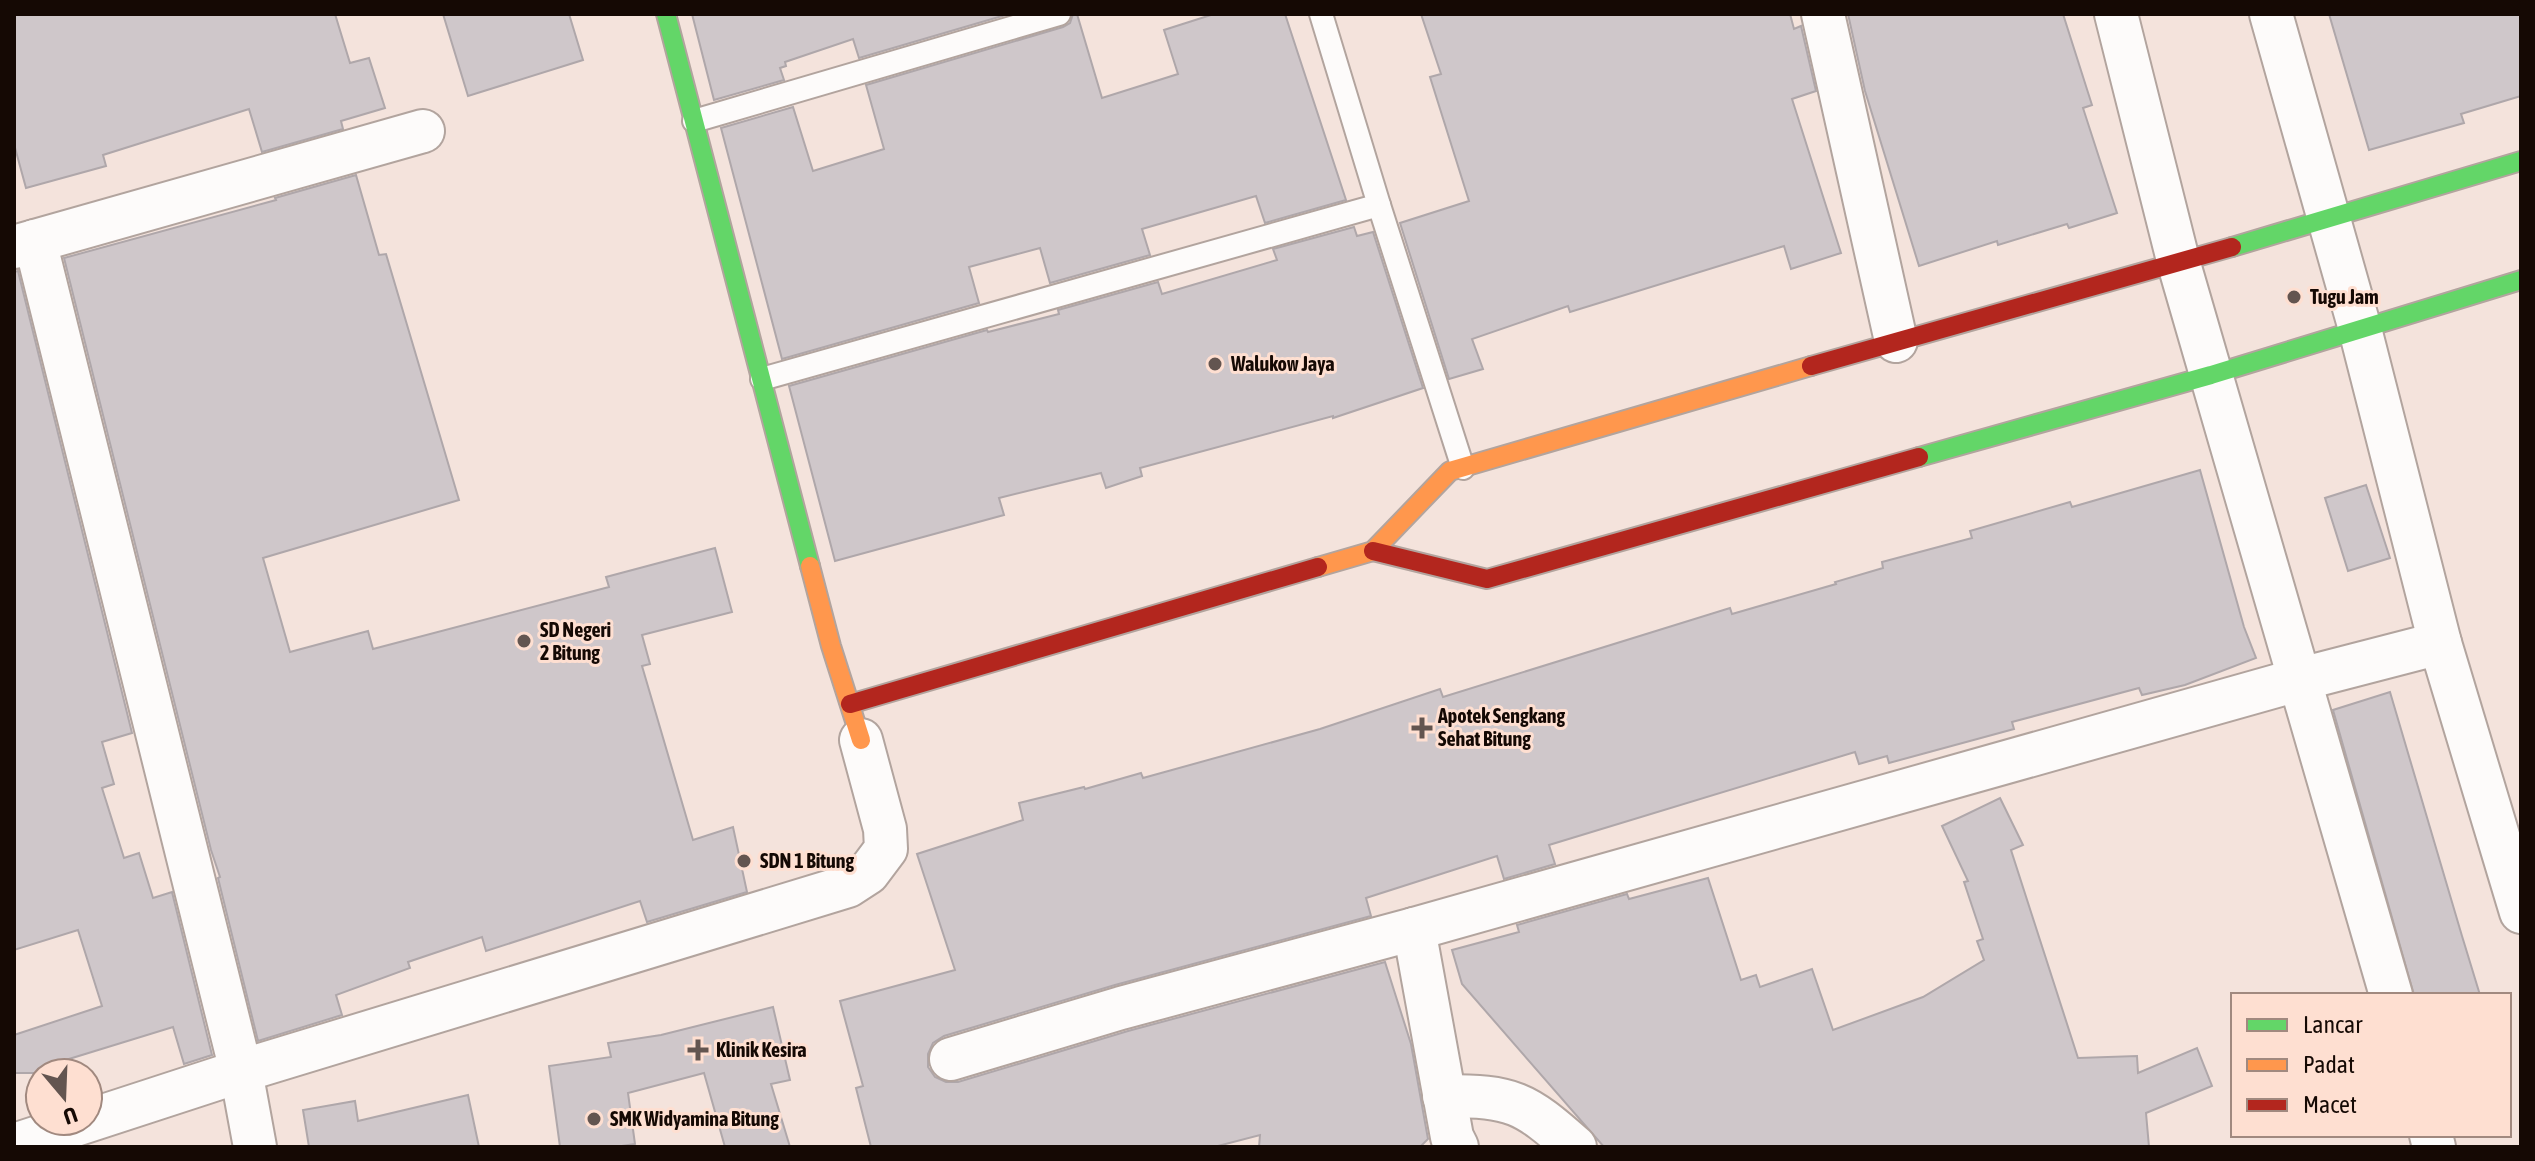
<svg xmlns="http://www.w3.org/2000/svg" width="2535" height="1161" font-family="'Asap Condensed',sans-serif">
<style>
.building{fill:#cfc7ca;stroke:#afa7aa;stroke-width:2}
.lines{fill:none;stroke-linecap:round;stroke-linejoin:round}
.lane-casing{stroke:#b2a49e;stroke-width:26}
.street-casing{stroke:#b2a49e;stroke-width:46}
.fast-casing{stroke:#b2a49e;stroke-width:22}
.slow-casing{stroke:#b2a49e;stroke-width:22}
.jam-casing{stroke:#b2a49e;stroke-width:22}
.lane{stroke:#fdfbfa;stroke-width:22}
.street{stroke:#fdfbfa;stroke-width:42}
.fast{stroke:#63d668;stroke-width:18}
.slow{stroke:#ff974d;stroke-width:18}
.jam{stroke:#b3261e;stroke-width:18}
.poi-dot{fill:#635550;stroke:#fedfd1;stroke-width:3}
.labels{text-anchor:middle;stroke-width:6;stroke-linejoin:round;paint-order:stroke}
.poi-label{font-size:20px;font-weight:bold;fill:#150904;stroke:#fedfd1;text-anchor:start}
</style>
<rect width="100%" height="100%" fill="#f4e3dc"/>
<g class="building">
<polygon points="14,14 335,14 350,63 369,58 385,108 341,121 343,129 262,152 249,109 103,155 106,166 26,188 14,144"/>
<polygon points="443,14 569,14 583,60 468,96"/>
<polygon points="692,14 1009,14 859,58 853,39 785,62 786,66 780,68 784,80 714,100"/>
<polygon points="1073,14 1077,14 1102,98 1178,74 1164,30 1214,14 1285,14 1346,200 1265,223 1256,196 1142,229 1150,255 1050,283 1040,248 969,267 979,303 782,359 721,128 793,107 813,171 884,149 866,85 1063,27 1070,23"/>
<polygon points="1421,14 1790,14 1794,29 1801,26 1816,91 1792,99 1841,253 1791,269 1784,246 1570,312 1568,306 1472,339 1483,369 1449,379 1400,223 1469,201 1430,77 1441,74"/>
<polygon points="1848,14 2063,14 2092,105 2083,108 2117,213 2069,228 2067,224 1998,245 1997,241 1919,266 1865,91"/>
<polygon points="2329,14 2521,14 2521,96 2461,114 2464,123 2369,150"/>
<polygon points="356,175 379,255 386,254 459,500 263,558 290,652 368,631 373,649 609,587 606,577 715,548 732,612 642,635 650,664 642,666 693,840 733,827 747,892 647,922 640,901 486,951 482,937 408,962 410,968 336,995 342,1015 258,1041 218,878 220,877 211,850 64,258 276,200 275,198"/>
<polygon points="1354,227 1357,236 1373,232 1423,388 1333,418 1333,416 1140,468 1142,476 1106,488 1101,473 999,498 1004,515 835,561 789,386 987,330 988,332 1059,314 1058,310 1158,282 1162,294 1277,260 1273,249"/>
<polygon points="18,271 132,733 102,742 114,784 102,788 124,858 139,853 153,898 172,892 212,1055 184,1064 173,1027 56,1063 59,1073 14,1073 14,1035 102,1006 78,930 14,950 14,272"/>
<polygon points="2200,470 2244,627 2256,658 2185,685 2142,695 2139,688 2012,722 2014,729 1889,763 1887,756 1859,764 1855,752 1549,845 1555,864 1504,879 1497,856 1366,898 1371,916 1115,985 944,1036 933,1043 928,1054 928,1067 935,1077 946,1082 958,1082 1128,1031 1385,962 1411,1044 1428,1139 1420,1147 1259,1147 1260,1135 1214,1147 871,1147 856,1088 863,1086 840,1001 955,970 917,854 1023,820 1019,803 1084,787 1085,789 1141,773 1143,778 1320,729 1440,689 1443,697 1730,608 1732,614 1836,584 1835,582 1883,568 1882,562 1972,538 1970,531 2070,502 2072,507"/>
<polygon points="2366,485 2390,558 2348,571 2325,498"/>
<polygon points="2390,692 2462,936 2480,995 2414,995 2333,710"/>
<polygon points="2000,798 2023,845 2011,850 2078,1058 2137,1056 2138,1073 2197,1048 2212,1086 2146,1113 2149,1147 1604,1147 1462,984 1452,950 1519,932 1517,925 1627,894 1629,899 1708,878 1741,980 1756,975 1760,987 1812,969 1833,1030 1923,997 1984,960 1977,941 1983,939 1964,882 1968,881 1942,826"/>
<polygon points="773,1007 790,1080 771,1084 790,1147 725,1147 704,1073 628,1093 635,1144 615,1147 560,1147 549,1066 611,1057 608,1043 661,1035"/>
<polygon points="468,1095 479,1147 309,1147 303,1110 355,1101 358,1121"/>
</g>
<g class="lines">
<defs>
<g id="lane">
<polyline points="694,121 1059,14"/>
<polyline points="1379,205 1463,468"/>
<polyline points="762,379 1379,205 1321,14"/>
</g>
<g id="street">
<polyline points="1823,14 1896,341"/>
<polyline points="2116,14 2179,264 2391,995"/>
<polyline points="2271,14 2360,329 2440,643 2521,912"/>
<polyline points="35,241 241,1071 255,1147"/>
<polyline points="14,247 423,131"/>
<polyline points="1414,929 1452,1137 1457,1147"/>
<polyline points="951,1059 1121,1008 1414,929 2301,679 2440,643"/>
<path d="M1444 1096C1513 1096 1524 1102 1575 1147"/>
<polyline points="2431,1135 2434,1147"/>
<polyline points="14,1145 241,1071 848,886 868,873 886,849 885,829 861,740"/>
</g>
<g id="fast">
<polyline points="666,14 810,566"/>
<polyline points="2232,247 2521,161"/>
<polyline points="1919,457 2211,375 2521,280"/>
</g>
<g id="slow">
<polyline points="810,566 831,646 861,740"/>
<polyline points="1318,567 1373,551 1450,471 1811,366"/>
</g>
<g id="jam">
<polyline points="1811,366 2232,247"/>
<polyline points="1373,551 1487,579 1919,457"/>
<polyline points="850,704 1318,567"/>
</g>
</defs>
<use href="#lane" class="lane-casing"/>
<use href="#street" class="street-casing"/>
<use href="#fast" class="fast-casing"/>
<use href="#slow" class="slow-casing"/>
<use href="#jam" class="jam-casing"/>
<use href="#lane" class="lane"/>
<use href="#street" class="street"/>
<use href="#fast" class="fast"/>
<use href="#slow" class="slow"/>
<use href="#jam" class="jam"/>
</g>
<g class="poi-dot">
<circle cx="2294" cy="297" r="8"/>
<circle cx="1215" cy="364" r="8"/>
<circle cx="524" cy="641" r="8"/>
<path d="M1418 716h8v8h8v8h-8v8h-8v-8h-8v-8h8z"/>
<circle cx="744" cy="861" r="8"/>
<path d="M694 1038h8v8h8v8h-8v8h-8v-8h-8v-8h8z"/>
<circle cx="594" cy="1119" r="8"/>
</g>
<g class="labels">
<g class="poi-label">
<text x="2310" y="304">Tugu Jam</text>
<text x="1231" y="371">Walukow Jaya</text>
<text x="540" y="637">SD Negeri<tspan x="540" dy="23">2 Bitung</tspan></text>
<text x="1438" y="723">Apotek Sengkang<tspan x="1438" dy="23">Sehat Bitung</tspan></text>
<text x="760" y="868">SDN 1 Bitung</text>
<text x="716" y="1057">Klinik Kesira</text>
<text x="610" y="1126">SMK Widyamina Bitung</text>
</g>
</g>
<rect width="2535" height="1161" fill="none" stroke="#150904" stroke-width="32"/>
<rect x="2231" y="993" width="280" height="144" fill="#fedfd1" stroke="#a1897f" stroke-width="2"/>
<rect x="2247" y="1019" width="40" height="12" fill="#63d668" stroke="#a1897f" stroke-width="2"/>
<text x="2303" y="1033" font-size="24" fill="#150904">Lancar</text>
<rect x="2247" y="1059" width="40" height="12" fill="#ff974d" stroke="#a1897f" stroke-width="2"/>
<text x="2303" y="1073" font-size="24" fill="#150904">Padat</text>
<rect x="2247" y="1099" width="40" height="12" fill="#b3261e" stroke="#a1897f" stroke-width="2"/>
<text x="2303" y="1113" font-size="24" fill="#150904">Macet</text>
<g transform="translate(64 1097) rotate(161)"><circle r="38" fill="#fedfd1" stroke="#a1897f" stroke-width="2"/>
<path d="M0-6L14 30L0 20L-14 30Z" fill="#635550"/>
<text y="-12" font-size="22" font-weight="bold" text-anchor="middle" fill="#150904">U</text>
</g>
</svg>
